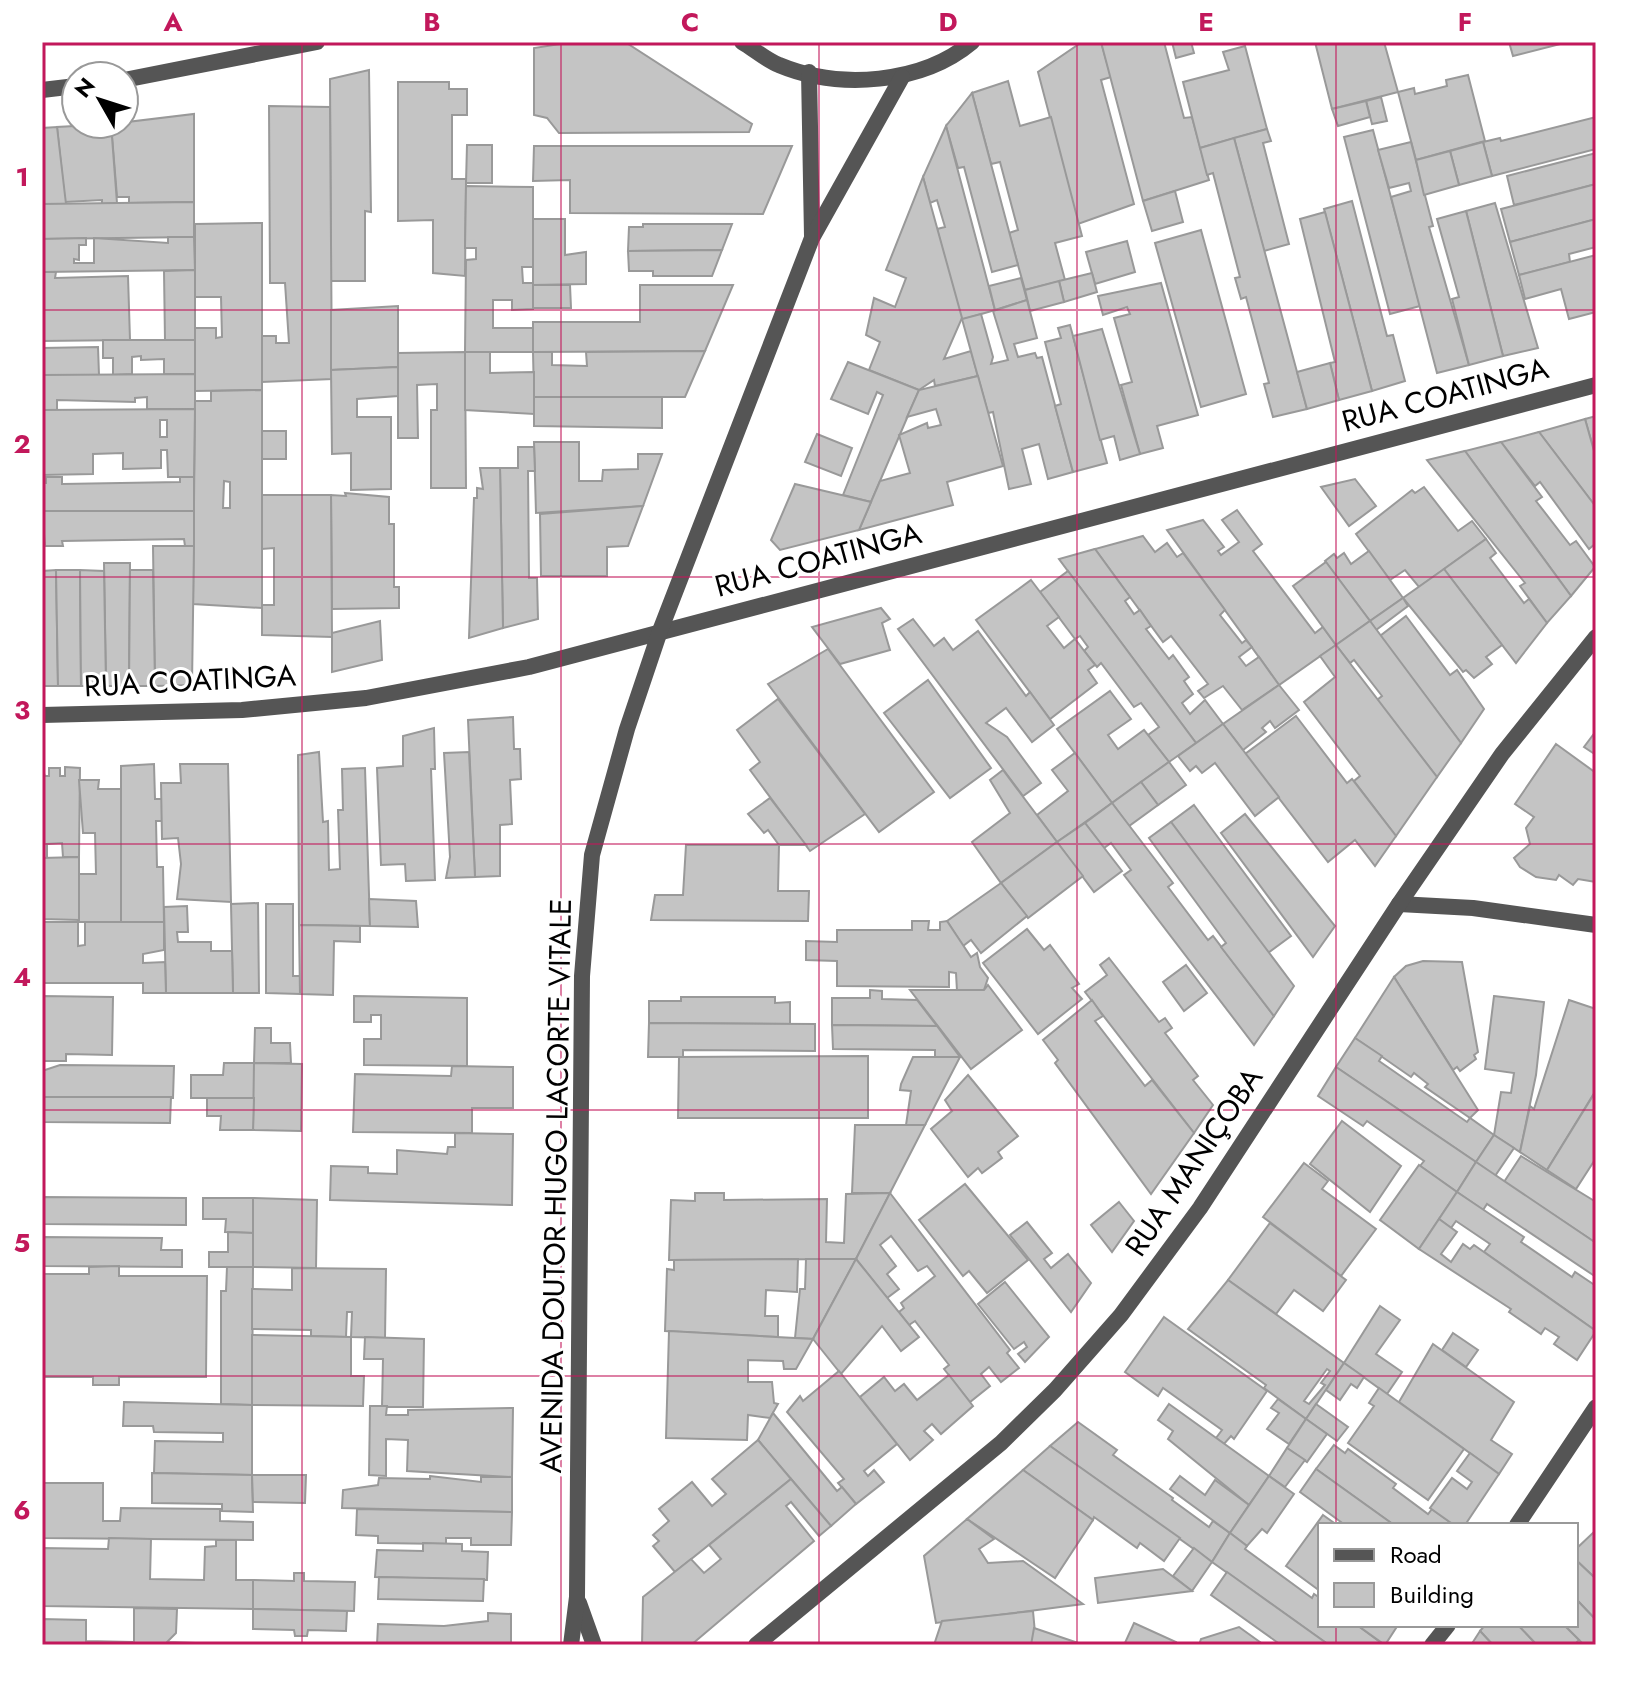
<svg xmlns="http://www.w3.org/2000/svg" width="1638" height="1687" font-family="Jost,sans-serif">
<style>
.building{fill:#c4c4c4;stroke:#999;stroke-width:2;fill-rule:evenodd}
.lines{fill:none;stroke-linecap:round;stroke-linejoin:round}
.minor{stroke:#555;stroke-width:16}
.tertiary{stroke:#555;stroke-width:16}
.grid{fill:none;stroke:#c2185b;stroke-width:2;stroke-opacity:0.55}
.labels{text-anchor:middle;stroke-width:6;stroke-linejoin:round;paint-order:stroke}
.street-label{font-size:30px;fill:#000;stroke:#fff}
.neatline{fill:none;stroke:#c2185b;stroke-width:3}
.grid-label{font-size:26px;text-anchor:middle;font-weight:bold;fill:#c2185b}
</style>
<rect width="100%" height="100%" fill="#fff"/>
<g class="building">
<polygon points="573,42 625,42 752,124 749,132 559,133 547,118 534,115 534,48"/>
<polygon points="1082,42 1101,42 1111,77 1101,80 1134,204 1078,224 1038,72"/>
<polygon points="1101,42 1164,42 1184,118 1192,117 1209,180 1143,201"/>
<polygon points="1172,42 1191,42 1194,53 1176,58"/>
<polygon points="1315,42 1384,42 1398,92 1332,109"/>
<polygon points="1509,42 1568,42 1513,56"/>
<polygon points="1245,46 1267,129 1200,148 1183,82 1229,70 1223,52"/>
<polygon points="369,70 371,212 365,211 365,281 331,281 330,79"/>
<polygon points="1468,75 1485,141 1416,160 1398,92 1414,88 1415,94 1447,86 1446,80"/>
<polygon points="1008,81 1020,126 1051,117 1082,236 1055,243 1065,280 1025,290 1009,233 1018,230 1000,162 991,164 972,93"/>
<polygon points="398,82 449,82 449,89 467,89 467,115 452,115 452,179 466,179 466,183 465,276 433,273 433,220 398,221"/>
<polygon points="972,93 1018,265 992,272 964,167 958,168 946,126"/>
<polygon points="1381,97 1387,121 1372,124 1366,101"/>
<polygon points="1366,101 1370,117 1338,126 1332,109"/>
<polygon points="269,106 330,107 332,379 262,382 262,336 276,336 276,343 289,343 285,283 270,283"/>
<polygon points="194,114 194,202 129,203 129,197 117,197 111,124"/>
<polygon points="1596,117 1596,149 1492,176 1483,142 1500,138 1501,141"/>
<polygon points="111,124 117,203 102,204 102,200 65,202 57,127"/>
<polygon points="946,126 995,310 961,320 937,229 945,227 937,200 930,203 923,177"/>
<polygon points="57,127 66,204 42,204 42,128"/>
<polygon points="1267,129 1271,141 1263,143 1289,244 1264,251 1234,138"/>
<polygon points="1373,130 1420,306 1390,314 1344,137"/>
<polygon points="1234,138 1307,409 1273,417 1264,384 1269,383 1246,297 1241,299 1235,278 1240,277 1213,173 1207,175 1200,148"/>
<polygon points="1411,142 1433,226 1429,227 1469,365 1437,373 1391,197 1411,191 1409,183 1389,188 1378,150"/>
<polygon points="1483,142 1492,176 1459,185 1450,151"/>
<polygon points="467,145 492,145 492,183 466,183"/>
<polygon points="534,146 792,146 763,214 570,213 570,180 533,181"/>
<polygon points="1450,151 1459,185 1424,195 1416,160"/>
<polygon points="1596,153 1596,184 1514,205 1507,176"/>
<polygon points="923,177 962,318 944,359 971,351 978,376 935,386 934,380 919,390 869,370 880,342 866,335 874,298 895,307 906,278 886,270"/>
<polygon points="1596,184 1596,219 1510,242 1501,209"/>
<polygon points="466,186 533,187 533,267 522,267 523,283 533,283 533,309 512,310 512,300 493,300 493,328 533,328 533,352 465,352 466,260 476,259 476,248 465,248"/>
<polygon points="1175,191 1183,222 1152,231 1143,201"/>
<polygon points="1352,201 1387,336 1393,335 1405,381 1372,391 1324,209"/>
<polygon points="194,202 194,237 42,239 42,204"/>
<polygon points="1495,203 1538,348 1503,356 1466,211"/>
<polygon points="1466,211 1503,356 1469,365 1452,299 1459,297 1437,219"/>
<polygon points="1325,212 1372,391 1339,400 1330,363 1335,362 1300,219"/>
<polygon points="533,219 565,219 565,255 586,252 586,284 533,285"/>
<polygon points="1596,219 1596,247 1569,254 1570,262 1519,275 1510,242"/>
<polygon points="262,223 262,390 195,391 195,328 216,328 216,338 222,337 221,297 195,297 195,224"/>
<polygon points="643,224 732,224 722,250 628,251 629,227 643,227"/>
<polygon points="1201,230 1246,394 1201,407 1155,243"/>
<polygon points="168,237 194,237 195,270 42,272 42,239 86,238 86,245 79,245 79,260 74,259 74,263 94,263 94,238 168,243"/>
<polygon points="1127,241 1135,272 1095,284 1086,252"/>
<polygon points="722,250 712,276 653,276 653,271 629,271 628,251"/>
<polygon points="1596,255 1596,312 1569,319 1561,289 1525,299 1519,275"/>
<polygon points="195,270 195,340 165,340 164,271"/>
<polygon points="42,272 56,272 55,278 128,276 130,340 42,341"/>
<polygon points="1092,273 1097,292 1064,302 1059,281"/>
<polygon points="1021,278 1027,300 995,310 989,286"/>
<polygon points="1059,281 1064,302 1030,311 1025,290"/>
<polygon points="1161,283 1198,415 1157,426 1163,448 1140,454 1121,385 1132,382 1114,318 1130,314 1127,307 1103,315 1098,296"/>
<polygon points="533,285 570,285 571,308 533,308"/>
<polygon points="640,285 733,285 705,351 533,352 533,322 640,322"/>
<polygon points="1027,300 1037,338 1014,344 1018,357 1035,353 1037,358 1042,357 1073,472 1048,479 1039,444 1022,449 1031,484 1009,489 993,412 988,413 962,319 981,314 993,357 991,364 1008,360 993,311"/>
<polygon points="398,306 398,367 331,370 331,310"/>
<polygon points="1070,325 1107,463 1073,472 1055,406 1061,404 1045,342 1061,338 1058,328"/>
<polygon points="1102,329 1140,454 1120,460 1114,436 1100,440 1073,336"/>
<polygon points="103,340 195,340 195,374 164,374 164,359 141,360 141,356 132,357 132,374 113,375 113,358 103,358"/>
<polygon points="98,347 99,375 42,375 42,348"/>
<polygon points="705,351 685,397 534,397 533,352 552,352 552,365 587,366 586,352"/>
<polygon points="465,352 466,488 431,488 431,410 437,410 437,384 417,385 418,438 398,438 398,353"/>
<polygon points="465,352 490,352 490,373 534,372 534,414 465,410"/>
<polygon points="848,362 919,390 871,502 843,495 883,395 877,392 868,414 831,399"/>
<polygon points="1330,363 1339,400 1307,409 1297,372"/>
<polygon points="398,367 398,396 357,399 357,417 391,417 391,489 351,490 351,453 332,454 331,370"/>
<polygon points="195,374 195,409 147,409 147,397 135,398 135,402 57,400 57,410 42,410 42,375"/>
<polygon points="978,376 1003,466 947,482 953,505 859,530 880,481 910,473 899,435 927,423 928,428 941,425 936,409 907,417 919,390"/>
<path d="M262 390V608L193 604 195 401H211V391ZM224 481 230 482V508H223Z"/>
<polygon points="534,397 662,397 662,428 534,426"/>
<path d="M195 409 194 477H168L167 450H161V468L123 469V453L93 454V474L42 475V410ZM160 420H167V437H160Z"/>
<polygon points="1596,416 1596,458 1585,419"/>
<polygon points="1585,419 1596,458 1596,507 1539,432"/>
<rect x="262" y="431" width="24" height="28"/>
<polygon points="1539,432 1596,507 1596,543 1589,549 1540,482 1535,486 1501,442"/>
<polygon points="817,434 852,448 841,476 805,462"/>
<polygon points="534,442 579,442 579,481 602,481 603,470 638,469 638,454 662,454 643,506 536,513"/>
<polygon points="1501,442 1542,497 1536,501 1570,545 1576,541 1595,567 1571,596 1465,451"/>
<polygon points="518,447 534,447 535,471 528,471 529,578 537,578 538,619 503,628 500,468 518,468"/>
<polygon points="1465,451 1571,596 1547,623 1520,586 1525,583 1427,460"/>
<polygon points="480,468 500,468 503,628 469,638 474,498 477,498 477,488 483,489"/>
<polygon points="46,477 62,477 62,484 180,482 180,477 194,477 194,511 42,511 42,483 46,483"/>
<polygon points="1355,479 1376,506 1349,526 1321,487"/>
<polygon points="795,484 871,502 859,530 780,550 771,540"/>
<polygon points="1424,487 1458,531 1472,521 1486,539 1419,587 1405,570 1390,580 1356,534 1412,490 1415,493"/>
<polygon points="345,493 389,497 389,524 394,524 394,587 399,587 399,608 332,609 331,495 346,496"/>
<polygon points="262,495 331,495 332,637 262,635 262,605 274,605 274,548 262,549"/>
<polygon points="643,506 628,546 607,547 607,576 541,576 540,514"/>
<polygon points="1237,510 1262,544 1253,551 1315,633 1323,627 1336,645 1279,685 1167,530 1203,520 1224,547 1218,551 1221,555 1239,542 1222,520"/>
<polygon points="42,511 194,511 194,546 185,546 184,539 62,541 63,546 45,546"/>
<polygon points="1143,536 1155,552 1167,543 1177,557 1183,553 1225,610 1220,615 1242,643 1246,640 1252,647 1239,657 1246,666 1259,657 1279,685 1242,710 1223,686 1204,698 1198,691 1208,684 1171,636 1163,642 1095,549"/>
<polygon points="1486,539 1496,553 1490,558 1524,603 1529,599 1547,623 1516,663 1444,569"/>
<polygon points="153,546 194,546 192,685 155,686"/>
<polygon points="1095,549 1130,597 1125,601 1134,614 1140,610 1151,626 1146,629 1169,659 1173,655 1189,677 1184,681 1193,694 1182,703 1190,714 1205,700 1223,724 1196,743 1059,559"/>
<polygon points="1369,551 1403,598 1370,621 1325,561 1334,554 1337,558 1344,553 1351,564"/>
<polygon points="1326,562 1370,621 1336,645 1293,586"/>
<polygon points="104,563 130,563 129,686 106,686"/>
<polygon points="1444,569 1502,645 1486,657 1492,664 1474,678 1466,670 1463,672 1403,598"/>
<polygon points="56,570 58,686 42,686 42,571"/>
<polygon points="56,570 80,570 81,686 58,686"/>
<polygon points="80,570 104,571 106,686 81,686"/>
<polygon points="130,570 153,570 155,686 129,686"/>
<polygon points="1068,571 1196,743 1169,762 1148,735 1159,727 1141,703 1134,707 1101,663 1097,667 1084,651 1088,647 1080,636 1075,639 1040,592"/>
<polygon points="1031,580 1059,617 1047,626 1064,648 1075,639 1095,665 1088,670 1097,683 1050,719 976,620"/>
<polygon points="1403,598 1408,606 1376,630 1370,621"/>
<polygon points="881,608 890,619 882,623 890,650 840,664 812,627"/>
<polygon points="1406,616 1450,675 1457,670 1484,709 1461,743 1380,636"/>
<polygon points="913,619 934,646 944,638 953,650 978,631 1026,696 1030,692 1054,725 1032,742 1006,708 986,723 1007,737 1041,783 1023,796 898,629"/>
<polygon points="380,621 382,660 332,672 332,633"/>
<polygon points="1370,621 1461,743 1437,777 1377,700 1382,696 1354,660 1350,663 1336,645"/>
<polygon points="1336,645 1437,777 1396,836 1354,781 1360,776 1304,702 1335,677 1320,656"/>
<polygon points="828,649 934,792 879,832 768,684"/>
<polygon points="928,680 991,768 950,798 884,713"/>
<polygon points="1279,685 1299,710 1275,728 1270,721 1262,728 1266,732 1243,750 1223,724"/>
<polygon points="1110,691 1131,719 1108,735 1118,749 1144,730 1169,762 1112,803 1057,729"/>
<polygon points="778,699 865,814 810,851 750,770 760,762 737,730"/>
<polygon points="1296,716 1347,783 1352,779 1396,836 1375,866 1355,840 1328,862 1245,754"/>
<polygon points="513,717 514,749 520,749 521,779 510,780 512,824 500,825 500,876 475,877 468,720"/>
<polygon points="1223,724 1279,797 1255,816 1215,763 1202,773 1196,766 1190,771 1178,756"/>
<polygon points="434,728 435,769 431,769 435,880 406,881 405,864 381,865 377,768 403,766 403,736"/>
<polygon points="1596,731 1596,755 1584,747"/>
<polygon points="1556,744 1596,773 1596,882 1578,879 1573,885 1559,875 1556,880 1536,877 1520,867 1514,858 1530,844 1526,828 1534,817 1515,804"/>
<polygon points="319,752 323,822 328,821 329,870 340,869 338,810 343,810 342,769 365,768 370,926 299,925 298,755"/>
<polygon points="469,752 475,877 446,878 450,857 444,753"/>
<polygon points="1075,753 1112,803 1057,842 1037,815 1068,791 1052,770"/>
<polygon points="1169,762 1186,785 1158,805 1141,782"/>
<polygon points="154,764 155,799 162,799 162,821 156,821 157,867 163,867 164,922 121,922 121,766"/>
<polygon points="180,764 228,764 231,902 177,899 181,864 178,838 162,839 161,783 181,783"/>
<polygon points="65,767 80,768 79,857 63,857 62,843 47,844 47,858 42,858 42,768 45,776 49,776 49,768 60,768 60,776 65,776"/>
<polygon points="1003,770 1057,842 1001,883 972,842 1010,813 990,780"/>
<polygon points="79,780 99,780 98,789 121,789 121,922 78,922 79,874 96,874 95,833 83,833"/>
<polygon points="1141,782 1158,805 1129,826 1112,803"/>
<polygon points="770,798 806,845 779,845 768,830 764,833 748,814"/>
<polygon points="1112,803 1173,883 1168,887 1208,940 1213,936 1274,1016 1254,1045 1124,875 1131,870 1111,843 1104,848 1085,823"/>
<polygon points="1194,805 1291,936 1268,953 1171,822"/>
<polygon points="1245,814 1335,926 1313,957 1221,833"/>
<polygon points="1171,822 1294,986 1274,1016 1221,947 1226,943 1149,838"/>
<polygon points="1085,823 1122,871 1094,892 1057,842"/>
<polygon points="1057,842 1083,876 1028,918 1001,883"/>
<polygon points="686,845 779,845 778,891 809,891 808,921 651,920 655,895 683,895"/>
<polygon points="79,857 79,920 42,919 42,858"/>
<polygon points="1001,883 1027,916 981,953 971,940 963,946 947,921"/>
<polygon points="369,899 416,901 418,927 370,926"/>
<polygon points="258,903 259,993 233,993 231,904"/>
<polygon points="266,904 293,904 293,976 300,976 300,994 266,993"/>
<polygon points="187,906 188,932 177,932 178,942 211,942 211,951 232,951 233,993 166,993 164,907"/>
<polygon points="912,921 929,921 928,930 940,930 940,922 947,921 971,957 977,953 980,967 988,978 984,990 957,991 956,973 949,972 949,987 837,986 837,961 806,960 806,941 837,942 837,930 912,930"/>
<polygon points="42,922 78,922 78,946 85,945 85,922 164,922 164,950 143,954 143,963 165,962 166,993 143,993 143,983 42,983"/>
<polygon points="299,925 360,926 360,942 334,941 333,995 300,994"/>
<polygon points="1027,929 1044,950 1050,945 1079,984 1072,988 1082,999 1038,1034 983,963"/>
<polygon points="1109,958 1159,1022 1165,1018 1172,1028 1165,1033 1198,1076 1193,1080 1213,1105 1194,1133 1085,992 1107,975 1100,965"/>
<polygon points="1423,961 1462,962 1478,1052 1474,1055 1476,1059 1460,1071 1457,1067 1453,1070 1394,977 1406,966"/>
<polygon points="1186,965 1207,993 1184,1011 1163,982"/>
<polygon points="1394,977 1478,1110 1470,1118 1425,1087 1428,1084 1414,1073 1411,1077 1355,1038"/>
<polygon points="988,985 1022,1030 971,1069 910,990 984,990"/>
<polygon points="870,990 882,991 882,999 917,1000 937,1026 832,1025 832,998 870,998"/>
<polygon points="42,996 113,997 112,1055 66,1054 66,1061 42,1061"/>
<polygon points="354,996 467,998 467,1066 364,1065 364,1039 381,1039 381,1015 371,1015 371,1022 354,1022"/>
<polygon points="1494,996 1544,1002 1536,1075 1520,1152 1494,1135 1501,1092 1511,1093 1514,1073 1485,1069"/>
<polygon points="681,997 775,997 775,1003 790,1002 790,1024 649,1023 649,1001 681,1001"/>
<polygon points="1092,1000 1103,1016 1095,1021 1145,1086 1152,1080 1194,1133 1151,1194 1055,1063 1058,1060 1043,1040"/>
<polygon points="1569,1000 1596,1009 1596,1090 1547,1170 1520,1152 1530,1106 1534,1109"/>
<polygon points="649,1023 815,1024 815,1051 683,1050 683,1057 648,1057"/>
<polygon points="832,1025 937,1026 960,1057 935,1057 935,1050 833,1049"/>
<polygon points="255,1028 271,1028 271,1043 290,1043 291,1063 254,1063"/>
<polygon points="1355,1038 1382,1056 1379,1061 1467,1122 1470,1118 1494,1135 1476,1162 1336,1067"/>
<polygon points="868,1056 868,1118 678,1118 679,1057"/>
<polygon points="913,1057 960,1057 925,1125 906,1125 911,1091 900,1090 901,1084"/>
<polygon points="224,1063 254,1063 254,1098 191,1098 191,1075 223,1075"/>
<polygon points="254,1063 302,1064 301,1131 253,1130"/>
<polygon points="60,1065 174,1066 173,1098 42,1097 42,1071"/>
<polygon points="452,1066 513,1067 513,1108 472,1108 472,1133 353,1132 355,1074 451,1076"/>
<polygon points="1336,1067 1476,1162 1457,1192 1420,1166 1424,1161 1367,1121 1363,1126 1318,1096"/>
<polygon points="968,1075 1018,1136 998,1152 1002,1158 982,1173 978,1168 968,1177 931,1129 952,1111 945,1100"/>
<polygon points="1594,1094 1596,1158 1576,1189 1547,1170"/>
<polygon points="42,1097 171,1097 170,1123 42,1122"/>
<polygon points="207,1098 254,1098 253,1130 220,1130 221,1116 207,1116"/>
<polygon points="1342,1121 1401,1166 1370,1212 1310,1164"/>
<polygon points="855,1125 925,1125 890,1193 852,1193"/>
<polygon points="455,1133 513,1134 512,1205 330,1200 331,1166 368,1167 368,1173 397,1174 397,1150 447,1154 448,1147 455,1147"/>
<polygon points="1494,1135 1514,1148 1495,1176 1476,1162"/>
<polygon points="1521,1156 1596,1202 1596,1243 1504,1182"/>
<polygon points="1476,1162 1596,1243 1596,1277 1487,1204 1483,1210 1457,1192"/>
<polygon points="1304,1163 1328,1181 1322,1189 1376,1229 1341,1276 1263,1217"/>
<polygon points="1419,1165 1457,1192 1419,1249 1380,1220"/>
<polygon points="965,1184 1028,1260 987,1293 969,1271 963,1276 919,1220"/>
<polygon points="1457,1192 1524,1237 1521,1242 1572,1277 1575,1272 1596,1286 1596,1331 1484,1252 1490,1244 1456,1221 1451,1228 1439,1219"/>
<polygon points="695,1193 724,1193 724,1200 827,1199 826,1242 844,1243 846,1194 890,1193 856,1259 669,1260 671,1200 695,1201"/>
<polygon points="890,1193 1010,1350 1007,1353 1019,1368 1001,1382 989,1367 981,1374 990,1386 970,1402 944,1369 949,1365 915,1321 909,1325 899,1312 904,1308 901,1303 935,1276 927,1266 918,1271 891,1236 880,1245 896,1266 887,1274 899,1289 887,1298 856,1259"/>
<polygon points="42,1197 186,1198 186,1225 42,1224"/>
<polygon points="203,1198 253,1198 253,1233 225,1232 226,1219 203,1219"/>
<polygon points="253,1198 317,1200 316,1268 253,1267"/>
<polygon points="1119,1202 1134,1221 1112,1252 1091,1225"/>
<polygon points="1439,1219 1457,1232 1441,1254 1451,1262 1463,1244 1470,1249 1474,1245 1596,1331 1577,1360 1554,1344 1559,1337 1545,1328 1541,1334 1509,1312 1511,1309 1419,1249"/>
<polygon points="1027,1222 1052,1253 1044,1259 1051,1268 1068,1254 1091,1283 1071,1312 1010,1235"/>
<polygon points="1270,1223 1346,1280 1323,1311 1294,1290 1276,1314 1228,1280"/>
<polygon points="228,1232 253,1233 253,1267 209,1267 209,1252 228,1252"/>
<polygon points="42,1237 162,1238 161,1250 182,1250 182,1267 42,1266"/>
<polygon points="798,1259 797,1292 766,1290 765,1316 778,1316 778,1337 665,1331 667,1269 674,1270 674,1260"/>
<polygon points="806,1259 856,1259 813,1339 795,1338 800,1289 805,1289"/>
<polygon points="856,1259 919,1337 901,1351 882,1326 841,1374 813,1339"/>
<polygon points="119,1266 119,1276 207,1276 206,1377 119,1377 119,1385 93,1385 93,1377 42,1377 42,1274 89,1274 89,1267"/>
<polygon points="227,1267 253,1267 252,1405 221,1404 221,1291 226,1291"/>
<polygon points="292,1268 386,1269 385,1338 351,1337 352,1312 347,1312 346,1337 311,1336 311,1330 252,1329 252,1289 292,1290"/>
<path d="M1228 1280 1344 1363 1306 1419 1264 1388 1266 1385 1188 1329ZM1327 1369 1330 1371 1321 1383 1325 1385 1309 1404 1304 1401Z"/>
<polygon points="1005,1282 1049,1337 1025,1362 1018,1354 1027,1347 1024,1342 1014,1349 978,1304"/>
<polygon points="1380,1306 1400,1320 1376,1354 1402,1372 1387,1394 1344,1363"/>
<polygon points="1164,1317 1267,1391 1234,1439 1231,1436 1224,1444 1216,1438 1222,1430 1163,1388 1158,1396 1125,1372"/>
<polygon points="669,1331 813,1339 796,1369 784,1369 783,1361 748,1360 748,1382 772,1382 774,1403 778,1404 770,1418 748,1415 747,1440 666,1438"/>
<polygon points="1453,1333 1478,1350 1466,1367 1442,1350"/>
<polygon points="252,1335 351,1337 351,1376 364,1376 363,1406 252,1405"/>
<polygon points="365,1337 424,1339 423,1407 382,1407 383,1359 364,1359"/>
<polygon points="1433,1344 1514,1402 1491,1440 1512,1454 1499,1474 1399,1402"/>
<polygon points="1344,1363 1364,1377 1357,1388 1351,1384 1340,1400 1326,1390"/>
<polygon points="839,1371 897,1444 864,1471 868,1476 874,1470 884,1482 856,1504 838,1483 844,1479 787,1412 800,1396 803,1401"/>
<polygon points="949,1375 973,1406 941,1434 932,1424 924,1431 933,1440 910,1460 860,1397 884,1377 895,1391 904,1384 917,1400"/>
<polygon points="1379,1388 1464,1449 1428,1500 1348,1443 1374,1406 1369,1403"/>
<polygon points="1278,1399 1306,1419 1289,1444 1267,1429 1279,1413 1271,1408"/>
<polygon points="124,1402 252,1405 252,1475 154,1473 155,1441 223,1442 223,1433 154,1432 153,1426 123,1426"/>
<polygon points="1169,1404 1269,1476 1249,1505 1168,1439 1173,1431 1158,1420"/>
<polygon points="1316,1404 1348,1427 1337,1441 1306,1419"/>
<polygon points="370,1406 387,1406 386,1415 408,1415 408,1410 513,1408 512,1477 407,1471 408,1440 386,1439 386,1476 369,1475"/>
<polygon points="773,1413 837,1491 842,1487 856,1504 831,1526 758,1440"/>
<polygon points="1306,1419 1327,1434 1307,1462 1287,1448"/>
<polygon points="1078,1422 1117,1450 1113,1455 1173,1498 1172,1500 1209,1527 1213,1521 1230,1533 1212,1562 1050,1446"/>
<polygon points="758,1440 791,1479 675,1572 653,1546 659,1541 653,1535 669,1521 659,1509 692,1482 712,1506 726,1494 712,1479"/>
<polygon points="1334,1445 1345,1453 1348,1449 1396,1484 1393,1488 1428,1514 1432,1509 1454,1525 1394,1525 1316,1469"/>
<polygon points="1050,1446 1180,1538 1164,1561 1140,1543 1137,1548 1094,1517 1093,1520 1023,1470"/>
<polygon points="1287,1448 1305,1460 1285,1487 1269,1476"/>
<polygon points="1470,1453 1499,1474 1465,1525 1454,1525 1430,1508 1452,1478 1467,1489 1472,1482 1457,1471"/>
<polygon points="1316,1469 1394,1525 1345,1525 1300,1492"/>
<polygon points="1023,1470 1093,1520 1055,1578 967,1519"/>
<polygon points="152,1473 252,1475 253,1512 222,1511 222,1504 152,1503"/>
<polygon points="252,1475 306,1475 305,1503 253,1502"/>
<polygon points="430,1476 481,1482 481,1477 512,1477 512,1512 342,1508 343,1490 378,1485 379,1478 430,1479"/>
<polygon points="1180,1476 1205,1495 1215,1480 1249,1505 1230,1533 1170,1489"/>
<polygon points="1269,1476 1294,1494 1267,1533 1262,1529 1247,1546 1230,1533"/>
<polygon points="791,1479 831,1526 819,1536 791,1502 786,1506 814,1541 691,1645 642,1645 643,1597 691,1559 704,1573 721,1559 709,1545"/>
<polygon points="42,1483 103,1483 103,1521 120,1521 121,1508 220,1509 220,1521 253,1522 253,1540 42,1538"/>
<polygon points="357,1509 512,1512 511,1545 471,1545 471,1538 446,1538 446,1544 378,1543 378,1536 356,1535"/>
<polygon points="1323,1515 1337,1525 1320,1525 1320,1591 1286,1566"/>
<polygon points="967,1519 994,1539 979,1549 988,1563 1023,1561 1083,1604 936,1623 924,1556"/>
<polygon points="1596,1530 1596,1579 1576,1560 1576,1549"/>
<polygon points="1230,1533 1247,1546 1245,1549 1312,1598 1314,1594 1320,1598 1320,1625 1357,1625 1384,1645 1329,1645 1212,1562"/>
<polygon points="109,1538 151,1539 150,1579 204,1580 205,1547 216,1546 216,1540 236,1540 236,1580 253,1580 253,1609 42,1606 42,1548 108,1549"/>
<polygon points="423,1543 462,1544 462,1551 488,1552 487,1580 375,1577 377,1550 423,1551"/>
<polygon points="1194,1548 1212,1562 1192,1591 1173,1576"/>
<polygon points="1576,1560 1596,1579 1596,1620 1576,1599"/>
<polygon points="1163,1569 1192,1591 1098,1603 1095,1578"/>
<polygon points="1227,1572 1329,1645 1281,1645 1211,1595"/>
<polygon points="294,1573 304,1573 304,1581 355,1582 354,1611 253,1609 253,1580 294,1581"/>
<polygon points="379,1577 484,1579 483,1601 378,1599"/>
<polygon points="1576,1599 1596,1620 1596,1645 1584,1645 1564,1625 1576,1625"/>
<polygon points="134,1608 177,1609 176,1633 167,1642 253,1645 42,1645 42,1619 86,1620 86,1641 134,1642"/>
<polygon points="253,1609 347,1611 346,1631 308,1630 307,1636 295,1636 294,1630 253,1629"/>
<polygon points="1033,1611 1035,1633 1031,1645 934,1645 942,1621"/>
<polygon points="488,1613 511,1614 511,1645 377,1645 378,1624 444,1626 488,1621"/>
<polygon points="1134,1623 1176,1642 1175,1645 1124,1645"/>
<polygon points="1357,1625 1398,1625 1385,1645"/>
<polygon points="1485,1625 1518,1625 1537,1645 1493,1645 1480,1631"/>
<polygon points="1518,1625 1564,1625 1579,1640 1574,1645 1537,1645"/>
<polygon points="1239,1627 1264,1645 1199,1645 1201,1639"/>
<polygon points="1034,1628 1084,1645 1031,1645"/>
<polygon points="1480,1631 1493,1645 1471,1645"/>
</g>
<g class="lines">
<g class="minor">
<path d="M742 42C754 49 766 60 779 65 839 90 922 84 972 42"/>
<polyline points="809,72 812,236"/>
<polyline points="42,715 242,710 366,698 529,667 1596,385"/>
<polyline points="1399,904 1473,908 1596,925"/>
<polyline points="1517,1525 1596,1407"/>
<polyline points="579,1603 594,1645"/>
<polyline points="571,1645 577,1597 582,976 592,855 627,729 660,631 812,238 902,77"/>
<polyline points="1432,1645 1448,1625"/>
</g>
<g class="tertiary">
<polyline points="124,80 317,42"/>
<polyline points="42,90 76,86"/>
<polyline points="756,1645 1001,1443 1055,1390 1121,1315 1200,1208 1399,904 1502,754 1596,637"/>
</g>
</g>
<path class="grid" d="M302 42V1645M561 42V1645M819 42V1645M1077 42V1645M1336 42V1525M42 310H1596M42 577H1596M42 844H1596M42 1110H1596M42 1376H1596M1336 1625V1645"/>
<g class="labels">
<g class="street-label">
<text transform="translate(1445 395) rotate(-15)" y="10">RUA COATINGA</text>
<text transform="translate(818 560) rotate(-15)" y="10">RUA COATINGA</text>
<text transform="translate(190 681) rotate(-3)" y="10">RUA COATINGA</text>
<text transform="translate(1194 1162) rotate(-56)" y="10">RUA MANIÇOBA</text>
<text transform="translate(556 1186) rotate(-89)" y="10">AVENIDA DOUTOR HUGO LACORTE VITALE</text>
</g>
</g>
<rect width="1638" height="1687" fill="none" stroke="#ffffff" stroke-width="88"/>
<rect x="1318" y="1523" width="260" height="104" fill="#ffffff" stroke="#999999" stroke-width="2"/>
<rect x="1334" y="1549" width="40" height="12" fill="#555555" stroke="#999999" stroke-width="2"/>
<text x="1390" y="1563" font-size="24" fill="#000000">Road</text>
<rect x="1334" y="1583" width="40" height="24" fill="#c4c4c4" stroke="#999999" stroke-width="2"/>
<text x="1390" y="1603" font-size="24" fill="#000000">Building</text>
<g transform="translate(100 100) rotate(309)"><circle r="38" fill="#ffffff" stroke="#999999" stroke-width="2"/>
<path d="M0-6L14 30L0 20L-14 30Z" fill="#000000"/>
<text y="-12" font-size="22" font-weight="bold" text-anchor="middle" fill="#000000">N</text>
</g>
<rect x="44" y="44" width="1550" height="1599" class="neatline"/>
<g class="grid-label">
<text x="173" y="31">A</text>
<text x="432" y="31">B</text>
<text x="690" y="31">C</text>
<text x="948" y="31">D</text>
<text x="1206" y="31">E</text>
<text x="1465" y="31">F</text>
<text x="22" y="186">1</text>
<text x="22" y="453">2</text>
<text x="22" y="719">3</text>
<text x="22" y="986">4</text>
<text x="22" y="1252">5</text>
<text x="22" y="1519">6</text>
</g>
</svg>
